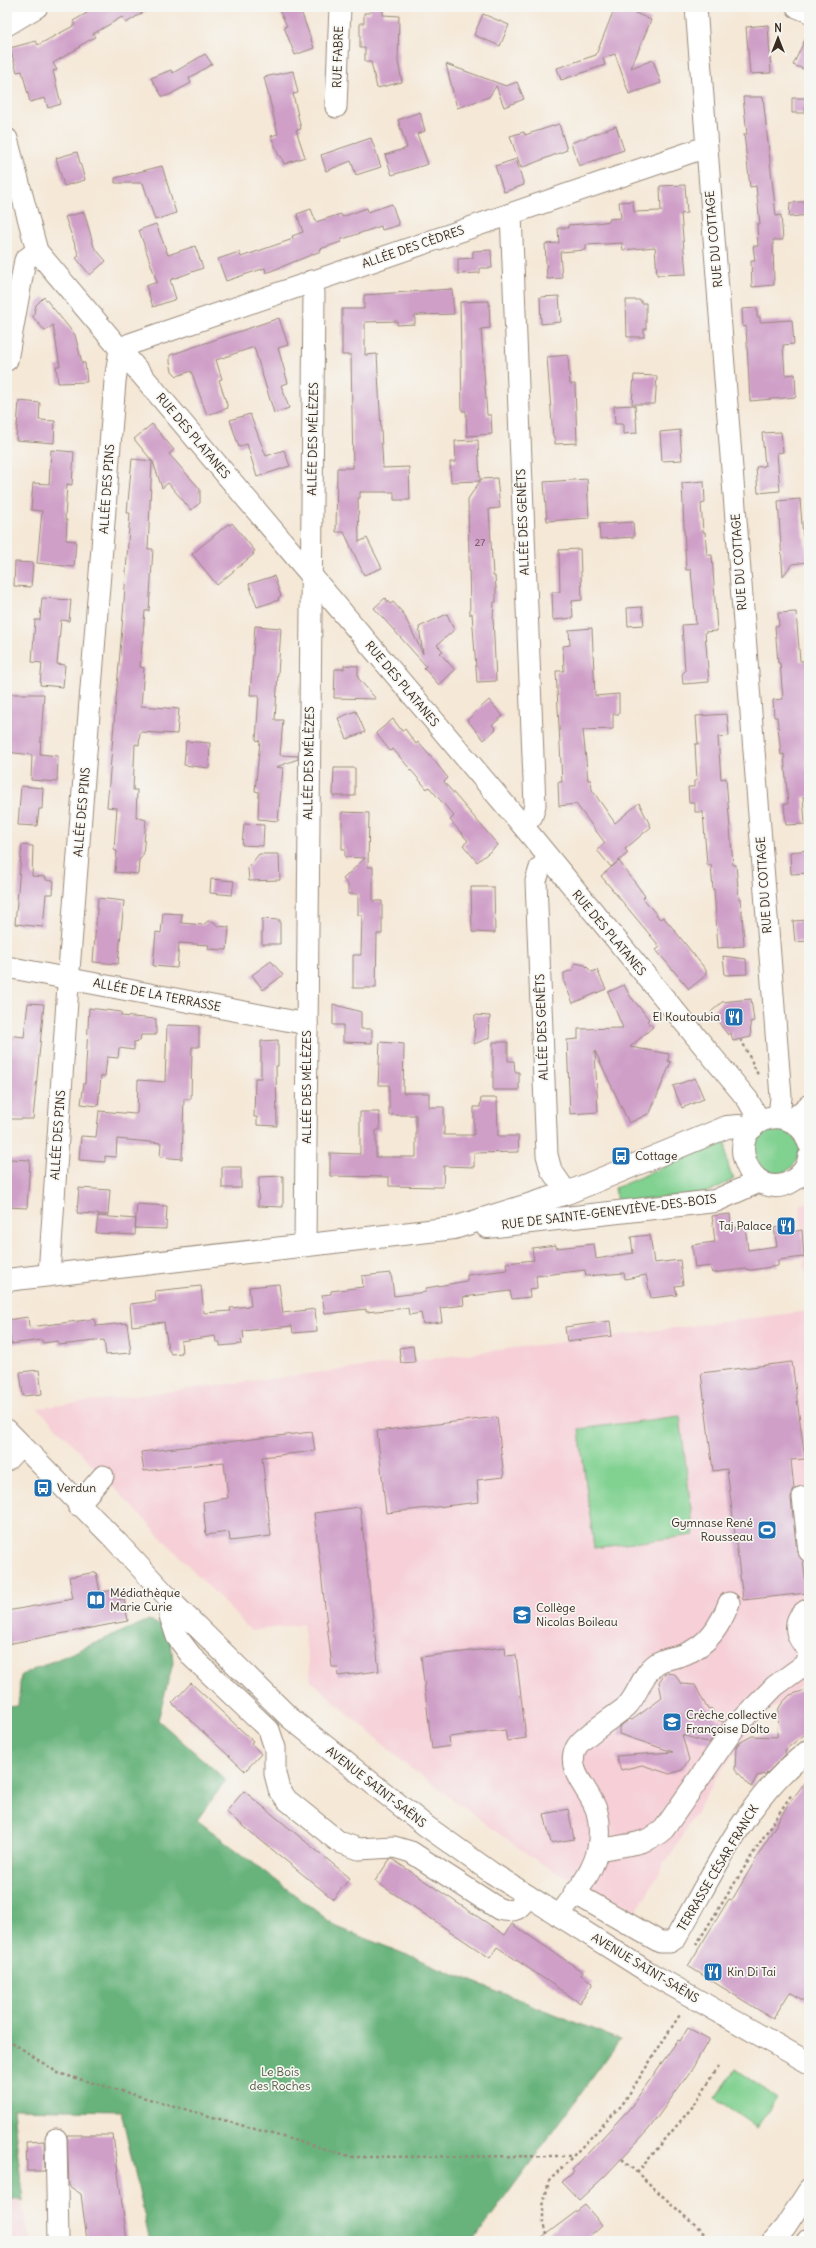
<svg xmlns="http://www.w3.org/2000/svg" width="816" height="2248" font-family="Delius,sans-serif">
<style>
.built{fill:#f6cfd7}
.green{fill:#81d191;stroke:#5e7e58}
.forest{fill:#68b37b;stroke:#526e4c}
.building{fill:#cf9fc8}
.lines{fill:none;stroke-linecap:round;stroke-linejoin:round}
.minor-casing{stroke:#98897a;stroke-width:23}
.major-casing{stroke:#98897a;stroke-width:24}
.path{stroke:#98897a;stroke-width:2.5;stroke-dasharray:3 3;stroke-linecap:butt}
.minor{stroke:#fff;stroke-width:21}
.major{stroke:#fff;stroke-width:22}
.labels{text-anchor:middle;stroke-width:3.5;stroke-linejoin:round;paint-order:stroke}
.number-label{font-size:10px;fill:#604748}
.street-label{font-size:12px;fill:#3b2a1e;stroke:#f6f6f2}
.poi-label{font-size:12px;fill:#3b2a1e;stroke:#f6f6f2;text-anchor:start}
.park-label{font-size:12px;fill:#505c40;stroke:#f6f6f2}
</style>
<rect width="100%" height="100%" fill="#f6f6f2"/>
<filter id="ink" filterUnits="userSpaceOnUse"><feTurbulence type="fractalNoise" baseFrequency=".025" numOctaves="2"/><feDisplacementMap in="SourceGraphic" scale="8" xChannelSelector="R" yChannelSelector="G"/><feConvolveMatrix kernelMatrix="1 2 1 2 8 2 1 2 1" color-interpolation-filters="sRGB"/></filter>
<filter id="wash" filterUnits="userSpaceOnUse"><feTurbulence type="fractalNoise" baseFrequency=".012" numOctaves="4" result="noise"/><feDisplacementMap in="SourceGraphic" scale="16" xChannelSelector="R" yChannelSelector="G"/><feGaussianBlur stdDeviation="0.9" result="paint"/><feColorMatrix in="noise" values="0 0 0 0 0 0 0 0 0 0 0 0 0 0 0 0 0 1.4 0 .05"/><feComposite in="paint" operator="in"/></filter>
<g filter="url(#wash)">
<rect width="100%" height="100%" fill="#f5e8d7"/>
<g class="built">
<polygon points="809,1203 809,1680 771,1710 743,1740 715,1781 636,1912 589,1886 587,1890 529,1856 409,1767 311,1681 303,1624 251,1631 38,1408 808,1311 800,1204"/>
<polygon points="7,2152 31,2240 31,2241 7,2241"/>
</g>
<g class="green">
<circle cx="777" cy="1151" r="22"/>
<path d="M726 1140C726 1155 726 1166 734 1179L709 1192 622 1202 617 1201 615 1188Z"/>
<polygon points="680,1416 694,1535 594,1548 579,1429"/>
<polygon points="735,2069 777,2098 757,2127 715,2098"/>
</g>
<polygon class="forest" points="149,1620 170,1630 173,1663 158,1720 226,1780 197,1820 337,1927 620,2040 473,2241 150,2241 121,2111 13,2109 23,2201 7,2198 7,1707 18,1706 21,1675"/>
<g id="blocks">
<g class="building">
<polygon points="84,7 152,7 126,23 122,17 93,34 95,37 79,46 80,47 53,63 57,70 53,71 61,104 48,108 45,98 30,102 22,71 17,72 10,48 36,41 38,45 75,25 73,21 87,13"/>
<polygon points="370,7 383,7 383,15 399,16 398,62 402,82 377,88 371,62 365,62 365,48 360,48 360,23 364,23 364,13 370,13"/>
<polygon points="615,7 622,7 651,20 631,68 653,60 661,83 629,94 615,54 603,58 605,65 561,80 557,68 596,55"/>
<polygon points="279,10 301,11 314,48 295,55 284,27 287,26"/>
<polygon points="483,14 509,25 500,46 474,35"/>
<polygon points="768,25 771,73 750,74 746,27"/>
<polygon points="809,31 809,71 793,65"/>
<polygon points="205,54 212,64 189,78 191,83 167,96 162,96 151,78 171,70 173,73"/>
<polygon points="446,64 506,86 517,82 524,99 504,107 496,86 489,97 457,108"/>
<polygon points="293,71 298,93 293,94 301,129 296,130 305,157 284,164 281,156 279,156 271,136 278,134 264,77"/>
<polygon points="743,97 763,97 776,216 781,215 783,240 773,240 774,285 752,287 751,261 755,261 753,246 758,246 757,224 760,224 756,186 750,187 744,134 747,134"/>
<polygon points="792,98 806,98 805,113 792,113"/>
<polygon points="420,112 425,131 417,134 428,164 392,175 385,155 407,148 398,120"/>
<polygon points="559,124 567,150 521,168 510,136 524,132 525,135"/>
<polygon points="616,126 624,150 579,166 571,143"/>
<polygon points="371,138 381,167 356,175 351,161 326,171 321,155"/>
<polygon points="77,152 85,180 64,186 56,158"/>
<polygon points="516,159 524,185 504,192 495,166"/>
<polygon points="162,166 176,213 155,220 143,183 115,183 115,178"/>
<polygon points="685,185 687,213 681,214 686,274 657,275 655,247 623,250 622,243 586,245 586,250 560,252 562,278 547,279 545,244 559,243 558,228 568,228 568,225 597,223 610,221 609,219 621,218 619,202 633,201 634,212 661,211 660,186"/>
<polygon points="809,201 809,215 789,217 790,203"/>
<polygon points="392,204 399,225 382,230 381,226 340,240 341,242 320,249 321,251 266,273 265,268 226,281 218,259 239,252 241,257 293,239 292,236 303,232 297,214 311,209 316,222 341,214 342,217 367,208 368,212"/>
<polygon points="84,212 94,247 106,261 90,275 76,258 79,256 65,217"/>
<polygon points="156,224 168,255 195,246 203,268 170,280 176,299 153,307 146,286 157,282 139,230"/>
<polygon points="491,250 492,268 480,268 480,273 458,274 458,259 473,258 473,251"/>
<polygon points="452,289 454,314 419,315 415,316 415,324 397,325 397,321 365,322 365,355 377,354 383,468 409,467 410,500 394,500 394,492 360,492 360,498 358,498 359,542 367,538 382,568 364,575 344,532 336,532 337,468 353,468 351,355 342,355 342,309 364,309 364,295"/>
<polygon points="559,296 561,322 541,324 540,297"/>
<polygon points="44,297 75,335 82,363 85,363 87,382 58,383 56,366 60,366 53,325 45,331 33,317 36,305"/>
<polygon points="626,300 641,300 641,303 646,303 646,329 644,329 644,337 627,337"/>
<polygon points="489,301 490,328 481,329 487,415 491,415 492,434 467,436 466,411 462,411 460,302"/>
<polygon points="757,308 757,317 760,317 760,322 792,320 794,344 783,345 785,375 795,374 796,397 750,401 746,326 743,327 742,309"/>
<polygon points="279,318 288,345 278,348 288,383 281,385 289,408 274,413 254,347 216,360 222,379 219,380 228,408 207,415 191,371 177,376 172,371 170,362 170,355"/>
<polygon points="568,355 570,384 575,384 577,443 555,444 555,437 553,437 547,357"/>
<polygon points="634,375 657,376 655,404 632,404"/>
<polygon points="19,401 40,403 39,420 55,421 54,443 16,440"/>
<polygon points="635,405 637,433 623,434 623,424 615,424 614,406"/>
<polygon points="250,414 266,456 284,450 290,466 257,477 247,444 239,447 230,420"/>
<polygon points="152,424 174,450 169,454 200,489 200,503 191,510 168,483 162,488 153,462 134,439"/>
<polygon points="680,430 682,460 662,461 660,432"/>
<polygon points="781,432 783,452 777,453 780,491 758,493 756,467 765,466 762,433"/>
<polygon points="478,440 480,481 481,479 497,478 500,508 489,509 493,576 495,576 496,589 496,602 494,602 493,617 496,681 477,682 472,613 470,615 468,499 480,481 451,482 450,462 456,462 455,441"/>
<polygon points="51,450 74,452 72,485 67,484 65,519 67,520 66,540 76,541 74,567 37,563 42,511 31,510 33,483 49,484"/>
<polygon points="132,459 152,461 148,549 153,549 149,611 145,611 140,667 144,668 141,706 179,709 177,734 140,732 139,745 135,744 133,790 137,790 136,817 146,820 143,856 139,860 138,874 115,872 117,851 114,850 117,808 107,807 123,616 130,513 127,513"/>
<polygon points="587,479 589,518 547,521 544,482"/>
<polygon points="704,481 705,503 701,504 703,532 705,532 707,555 712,555 717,631 705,632 709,682 683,684 682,674 685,671 682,625 696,624 691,570 686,570 682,483"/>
<polygon points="800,499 803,537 804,537 808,562 792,564 783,576 778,501"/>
<polygon points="633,522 634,537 600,539 599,524"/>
<polygon points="232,523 255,551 252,553 254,554 217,585 192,554 228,524 230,525"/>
<polygon points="580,549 582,600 572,601 573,618 553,620 552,592 560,592 559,550"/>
<polygon points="15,562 33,563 31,587 14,586"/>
<polygon points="274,576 281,596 278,598 279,600 257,607 249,584"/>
<polygon points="42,598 71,600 69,621 61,620 57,664 65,665 63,687 40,685 42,663 32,662 35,620 40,620"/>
<polygon points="385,598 390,604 393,602 403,613 423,654 419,627 447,614 454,630 437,645 443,651 440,653 455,670 439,685 424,668 426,666 374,608"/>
<polygon points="642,607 644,625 628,626 627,608"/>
<polygon points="796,612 800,661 807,661 809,683 809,696 807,697 809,729 804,729 807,770 809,770 809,797 803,797 805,824 786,825 784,804 788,804 784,754 781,755 777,717 774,717 773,700 783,699 780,663 778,663 775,626 779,626 778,613"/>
<polygon points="255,626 281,628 275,720 283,720 280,755 298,756 298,759 276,767 283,768 278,821 258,819 259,792 255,791 260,741 256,740 259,695 250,695"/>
<polygon points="592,628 595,696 619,694 619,714 613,714 613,729 583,730 588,780 591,780 592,790 615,823 639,803 651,827 625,849 628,853 611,867 597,850 605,843 576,804 559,806 558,782 562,782 556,671 564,671 563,646 570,645 569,630"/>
<polygon points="344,665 358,666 358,678 376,699 334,698 335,669 344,669"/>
<polygon points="7,694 44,694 40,754 58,756 57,782 31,780 32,755 7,752"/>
<polygon points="489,700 503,716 492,725 496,729 484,740 467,720"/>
<polygon points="356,711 365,732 347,739 338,718"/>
<polygon points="727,714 729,736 718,737 721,779 726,778 733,865 736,865 739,899 741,898 744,946 718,948 714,889 713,890 711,865 707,865 703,812 695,812 695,803 689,803 688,787 694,787 694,781 697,780 695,744 698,744 696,716"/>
<polygon points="393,719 402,731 405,729 416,744 418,742 436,763 448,778 444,782 498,845 477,862 463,845 468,841 450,820 454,816 429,787 427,789 393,749 390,751 376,733"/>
<polygon points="186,741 210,743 209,768 184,765"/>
<polygon points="334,768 355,768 355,796 333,796"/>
<polygon points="21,786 43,788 42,809 39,809 37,826 18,825"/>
<polygon points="342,812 369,813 368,867 373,867 373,901 382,901 382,934 377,934 376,988 353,988 353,955 361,955 362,915 358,915 358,894 348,894 348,885 343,879 365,858 345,857 345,849 342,849"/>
<polygon points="244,824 264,825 263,846 242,845"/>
<polygon points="22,845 33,846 32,876 46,877 46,880 54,881 53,894 46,894 43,927 15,924"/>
<polygon points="809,850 809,873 791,874 790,852"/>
<polygon points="259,854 279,854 280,880 249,881 248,868"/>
<polygon points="619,861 645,896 643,898 660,919 663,917 671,926 706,970 706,975 689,989 656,950 660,947 601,876"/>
<polygon points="211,879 234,881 232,895 210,893"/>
<polygon points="471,887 494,887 495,933 472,932"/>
<polygon points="98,898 124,901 118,964 93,962"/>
<polygon points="163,913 182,914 181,923 203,925 208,921 214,922 218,926 229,927 227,950 208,949 209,945 179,943 177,968 153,966 156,932 161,933"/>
<polygon points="262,919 280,920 280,944 262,944"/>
<polygon points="809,920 809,941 795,942 793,921"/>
<polygon points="723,956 746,959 747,974 725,975"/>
<polygon points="271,961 283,975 263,990 252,975"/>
<polygon points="575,963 585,965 592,972 597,970 606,989 573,1003 564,982 564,973 573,970"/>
<polygon points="624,985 630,996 649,1019 647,1021 653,1027 630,1047 669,1054 668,1061 671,1062 650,1113 629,1123 595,1051 598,1112 570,1114 567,1040 578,1039 578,1029 623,1028 608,992"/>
<polygon points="751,999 754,1021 750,1022 751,1037 733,1041 731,1033 728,1035 711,1012 722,1002"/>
<polygon points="28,1003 44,1004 33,1119 8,1119 7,1035 24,1037"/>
<polygon points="333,1004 361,1012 361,1029 372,1029 372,1043 343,1042 343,1025 333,1025"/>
<polygon points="89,1008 121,1012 121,1016 156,1019 156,1035 141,1035 140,1041 134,1042 134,1050 119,1048 118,1058 107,1057 105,1076 101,1076 98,1106 81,1104 84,1083 85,1084"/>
<polygon points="475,1015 490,1016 489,1038 474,1044"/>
<polygon points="167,1025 199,1026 199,1047 192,1047 191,1099 184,1099 182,1159 160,1157 161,1143 117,1139 116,1157 105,1156 105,1162 79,1160 81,1136 96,1137 99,1111 135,1114 137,1113 138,1080 165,1082"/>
<polygon points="278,1040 278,1066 276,1066 277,1126 257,1125 257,1117 254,1117 255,1078 261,1078 261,1041"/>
<polygon points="380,1042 404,1044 403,1093 429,1093 429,1107 444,1107 444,1135 474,1135 474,1107 480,1107 481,1098 497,1098 498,1136 518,1136 519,1152 474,1153 474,1167 444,1166 443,1187 389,1186 389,1177 330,1176 330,1153 360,1154 360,1112 379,1112 380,1130 376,1130 376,1157 416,1157 416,1115 389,1115 389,1085 378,1085"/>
<polygon points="493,1042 508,1042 508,1061 514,1061 515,1072 519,1072 519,1090 493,1090"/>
<polygon points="695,1078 704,1099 682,1108 673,1086"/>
<polygon points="10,1159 30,1160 27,1208 7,1207"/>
<rect x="222" y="1167" width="19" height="21"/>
<polygon points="283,1176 283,1207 258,1206 259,1177"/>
<polygon points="79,1188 110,1190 108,1215 77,1213"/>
<polygon points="137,1204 167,1206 166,1229 135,1228"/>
<polygon points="730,1214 731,1228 745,1227 748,1250 777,1246 774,1228 791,1225 792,1232 802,1230 804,1257 778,1260 778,1266 751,1270 745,1269 712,1273 710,1266 695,1268 692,1245 715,1242 712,1216"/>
<polygon points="98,1216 136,1219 135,1235 96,1233"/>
<polygon points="650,1235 654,1263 680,1260 683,1285 675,1286 677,1295 651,1298 646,1275 625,1279 624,1273 586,1276 585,1270 536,1276 537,1288 529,1289 530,1297 512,1299 510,1291 463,1297 464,1305 440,1308 442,1322 423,1324 421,1313 409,1315 408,1308 366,1312 366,1309 325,1314 322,1295 331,1294 331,1291 363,1287 362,1276 391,1273 394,1296 426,1292 426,1288 467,1281 467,1275 507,1270 506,1263 534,1260 532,1248 556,1245 556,1248 594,1244 596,1259 633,1253 631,1237"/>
<polygon points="279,1284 283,1313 315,1309 317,1331 293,1333 292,1326 243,1331 244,1339 241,1340 242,1344 220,1346 220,1342 216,1342 215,1336 181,1341 182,1353 171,1354 168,1348 164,1322 132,1326 130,1304 156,1301 155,1291 201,1286 204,1313 231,1311 230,1308 251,1306 249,1287"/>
<polygon points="28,1317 29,1327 95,1319 96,1326 127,1323 131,1353 106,1355 104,1340 59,1345 58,1341 43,1343 42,1340 11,1344 10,1336 7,1336 7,1320"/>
<polygon points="610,1321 612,1336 567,1342 565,1327"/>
<polygon points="413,1346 415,1362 401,1363 399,1348"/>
<polygon points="792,1362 805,1459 791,1460 794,1489 791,1498 797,1552 803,1561 807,1593 743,1600 727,1469 713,1471 701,1373"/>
<polygon points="39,1370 42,1394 23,1396 20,1372"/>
<polygon points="497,1417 504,1477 477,1480 479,1502 386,1513 377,1431"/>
<polygon points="312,1432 315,1451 262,1457 271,1536 230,1541 229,1532 206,1535 203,1502 228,1498 224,1462 144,1471 141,1452"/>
<polygon points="360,1507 379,1671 338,1676 337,1667 332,1667 314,1513"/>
<polygon points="96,1572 100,1592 116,1590 118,1600 124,1599 128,1621 7,1644 7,1611 73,1599 69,1577"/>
<polygon points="505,1647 506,1656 516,1655 526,1738 507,1741 505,1730 449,1737 450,1746 432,1749 421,1657"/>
<polygon points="665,1673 675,1674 681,1684 695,1685 707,1708 712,1709 716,1719 724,1722 709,1743 682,1735 689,1760 682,1770 670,1774 642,1765 621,1770 616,1756 673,1752 619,1734 619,1727 630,1719 632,1720 662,1698 659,1682"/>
<polygon points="191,1683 253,1741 251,1743 261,1754 245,1771 172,1703"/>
<polygon points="809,1689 809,1731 785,1750 786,1754 766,1774 757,1776 751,1787 735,1769 736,1747 739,1743 752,1736 777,1737 778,1710 782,1703 790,1695"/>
<polygon points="809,1777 809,2004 790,1992 773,2019 688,1966 729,1899 732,1900 787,1806"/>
<polygon points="244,1791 350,1878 333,1899 226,1812"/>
<polygon points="568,1809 574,1839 551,1843 544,1814"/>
<polygon points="390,1859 392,1859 505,1935 512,1924 583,1972 581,1975 593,1983 580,2003 497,1947 490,1958 375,1881"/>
<polygon points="688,2028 709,2039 692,2069 649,2129 605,2176 579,2200 562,2182 574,2172 572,2170 630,2108 678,2040 680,2041"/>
<polygon points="67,2135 113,2135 127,2241 87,2241 81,2194 69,2186"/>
<polygon points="44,2141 45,2171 27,2171 26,2142"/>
<polygon points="585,2205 602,2225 584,2241 537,2241"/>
</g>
</g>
</g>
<g filter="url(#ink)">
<use href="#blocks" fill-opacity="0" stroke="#98897a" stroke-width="1"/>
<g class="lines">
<defs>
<g id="minor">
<polyline points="696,7 781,1097 779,1117"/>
<polyline points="797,7 809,12"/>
<polyline points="7,25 37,7"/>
<polyline points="336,107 340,7"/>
<polyline points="7,139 37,251 523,826 748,1100 760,1122"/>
<polyline points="511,214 535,805 532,816 523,826"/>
<polyline points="7,360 25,260 37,251"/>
<polyline points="549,859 540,868 536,881 547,1155 551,1170 567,1193"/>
<polyline points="7,967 307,1024"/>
<polyline points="791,1121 809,1105"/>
<polyline points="305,1245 314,293 311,281"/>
<polyline points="49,1275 69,970 115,381 120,349 130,344 706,147"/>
<polyline points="7,1430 114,1539 176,1606 290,1718 426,1826 492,1873 648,1972 809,2063"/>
<polyline points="7,1460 21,1445"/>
<polyline points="803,1497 809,1551"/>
<polyline points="78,1505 103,1476"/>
<path d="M170 1599V1616L177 1637 193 1658 269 1730 275 1748V1774L279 1789 287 1800 339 1842 359 1849 394 1847 411 1852 499 1909C515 1913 520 1909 528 1896"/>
<path d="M809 1609C790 1618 795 1639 809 1649"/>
<path d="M598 1850C621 1845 646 1846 664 1829L735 1727 775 1686 804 1665 809 1654"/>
<path d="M574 1893 660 1942H670L676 1938C714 1872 747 1797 809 1750"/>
<path d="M559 1916C573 1896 594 1873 598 1848 600 1836 600 1823 597 1812 591 1790 565 1772 576 1748 581 1737 616 1716 627 1706 639 1693 642 1674 656 1664 664 1658 676 1658 685 1654 708 1645 720 1626 729 1603"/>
<polyline points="56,2139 58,2241"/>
<polyline points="773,2241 785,2227 809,2190"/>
<polyline points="807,2241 809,2239"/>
</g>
<g id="major">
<path d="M809 1143C804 1125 786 1114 769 1118 718 1130 751 1208 794 1180 802 1174 808 1168 809 1158"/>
<polyline points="487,1227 715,1201 760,1181"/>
<polyline points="7,1280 454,1228 567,1193 727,1127 739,1126 752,1128"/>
</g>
</defs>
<use href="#minor" class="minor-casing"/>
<use href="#major" class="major-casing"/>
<g class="path">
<polyline points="741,1039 759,1077"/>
<polyline points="696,1945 771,1825 792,1794"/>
<polyline points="7,2039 58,2073 353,2157 573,2156"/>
<polyline points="622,2159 712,2241"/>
<polyline points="637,2173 694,2105 718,2067"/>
<polyline points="546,2235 543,2223 543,2206 549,2181 622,2105 681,2013"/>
</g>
<use href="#minor" class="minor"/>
<use href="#major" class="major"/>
</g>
</g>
<defs>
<symbol id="restaurant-square" viewBox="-11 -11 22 22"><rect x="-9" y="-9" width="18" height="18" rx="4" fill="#1f6fb2" stroke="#f6f6f2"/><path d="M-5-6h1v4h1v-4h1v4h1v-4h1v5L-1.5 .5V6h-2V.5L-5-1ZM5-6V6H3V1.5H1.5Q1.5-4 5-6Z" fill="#fff"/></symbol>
<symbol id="bus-square" viewBox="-11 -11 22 22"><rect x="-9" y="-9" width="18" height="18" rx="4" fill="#1f6fb2" stroke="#f6f6f2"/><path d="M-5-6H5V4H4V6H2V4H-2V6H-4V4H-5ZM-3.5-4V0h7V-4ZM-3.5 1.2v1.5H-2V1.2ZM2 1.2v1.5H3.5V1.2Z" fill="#fff"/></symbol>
<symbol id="stadium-square" viewBox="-11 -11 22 22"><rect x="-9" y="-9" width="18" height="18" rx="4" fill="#1f6fb2" stroke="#f6f6f2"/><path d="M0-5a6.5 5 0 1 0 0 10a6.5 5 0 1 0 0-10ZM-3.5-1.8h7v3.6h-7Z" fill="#fff"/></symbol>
<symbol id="library-square" viewBox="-11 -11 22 22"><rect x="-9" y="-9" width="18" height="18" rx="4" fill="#1f6fb2" stroke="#f6f6f2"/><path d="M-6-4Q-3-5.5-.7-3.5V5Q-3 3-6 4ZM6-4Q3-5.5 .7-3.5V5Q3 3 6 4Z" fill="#fff"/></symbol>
<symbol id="school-square" viewBox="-11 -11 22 22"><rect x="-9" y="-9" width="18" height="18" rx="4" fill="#1f6fb2" stroke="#f6f6f2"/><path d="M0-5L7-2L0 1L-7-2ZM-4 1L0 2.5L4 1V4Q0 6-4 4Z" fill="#fff"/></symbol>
</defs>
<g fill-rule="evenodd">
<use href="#restaurant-square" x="723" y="1006" width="22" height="22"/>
<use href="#bus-square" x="610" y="1145" width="22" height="22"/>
<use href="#restaurant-square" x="775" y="1215" width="22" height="22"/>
<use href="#bus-square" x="32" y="1477" width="22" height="22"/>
<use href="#stadium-square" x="756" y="1519" width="22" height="22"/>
<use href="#library-square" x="85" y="1589" width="22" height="22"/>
<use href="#school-square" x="511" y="1604" width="22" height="22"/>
<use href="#school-square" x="661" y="1711" width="22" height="22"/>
<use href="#restaurant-square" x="702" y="1961" width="22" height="22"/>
</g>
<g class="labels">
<g class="number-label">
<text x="480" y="546">27</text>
</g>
<g class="street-label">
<text transform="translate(338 57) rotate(-88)" y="4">RUE FABRE</text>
<text transform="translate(714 239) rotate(-95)" y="4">RUE DU COTTAGE</text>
<text transform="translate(413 247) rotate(-19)" y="4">ALLÉE DES CÈDRES</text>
<text transform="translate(193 436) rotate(50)" y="4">RUE DES PLATANES</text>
<text transform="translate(313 439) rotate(-89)" y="4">ALLÉE DES MÉLÈZES</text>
<text transform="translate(107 489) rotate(-86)" y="4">ALLÉE DES PINS</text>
<text transform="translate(523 522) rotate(-92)" y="4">ALLÉE DES GENÊTS</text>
<text transform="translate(739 562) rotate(-94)" y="4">RUE DU COTTAGE</text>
<text transform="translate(402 684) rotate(50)" y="4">RUE DES PLATANES</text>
<text transform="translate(309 763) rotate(-89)" y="4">ALLÉE DES MÉLÈZES</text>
<text transform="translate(82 812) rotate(-85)" y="4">ALLÉE DES PINS</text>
<text transform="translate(764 885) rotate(-94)" y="4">RUE DU COTTAGE</text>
<text transform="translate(609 933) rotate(50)" y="4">RUE DES PLATANES</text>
<text transform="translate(157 995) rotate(11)" y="4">ALLÉE DE LA TERRASSE</text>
<text transform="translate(542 1027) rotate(-92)" y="4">ALLÉE DES GENÊTS</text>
<text transform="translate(307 1087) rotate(-90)" y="4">ALLÉE DES MÉLÈZES</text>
<text transform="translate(58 1135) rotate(-86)" y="4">ALLÉE DES PINS</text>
<text transform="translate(609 1212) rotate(-7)" y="4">RUE DE SAINTE-GENEVIÈVE-DES-BOIS</text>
<text transform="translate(376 1787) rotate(38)" y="4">AVENUE SAINT-SAËNS</text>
<text transform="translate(718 1868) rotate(-59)" y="4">TERRASSE CÉSAR FRANCK</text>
<text transform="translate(645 1968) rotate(31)" y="4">AVENUE SAINT-SAËNS</text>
</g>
<g class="poi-label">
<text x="720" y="1021" text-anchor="end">El Koutoubia</text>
<text x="635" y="1160">Cottage</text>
<text x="772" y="1230" text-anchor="end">Taj Palace</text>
<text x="57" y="1492">Verdun</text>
<text x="753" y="1527" text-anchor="end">Gymnase René<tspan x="753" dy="14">Rousseau</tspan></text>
<text x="110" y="1597">Médiathèque<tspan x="110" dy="14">Marie Curie</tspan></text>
<text x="536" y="1612">Collège<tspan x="536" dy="14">Nicolas Boileau</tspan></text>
<text x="686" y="1719">Crèche collective<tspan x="686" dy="14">Françoise Dolto</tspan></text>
<text x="727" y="1976">Kin Di Tai</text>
</g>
<g class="park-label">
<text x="280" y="2076">Le Bois<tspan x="280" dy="14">des Roches</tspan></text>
</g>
</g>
<rect width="816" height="2248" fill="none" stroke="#f6f6f2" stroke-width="24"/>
<g transform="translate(778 38)" stroke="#f6f6f2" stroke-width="3" paint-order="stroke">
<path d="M0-3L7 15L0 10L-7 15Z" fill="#3b2a1e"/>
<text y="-6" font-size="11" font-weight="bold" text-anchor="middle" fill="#3b2a1e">N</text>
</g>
</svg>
